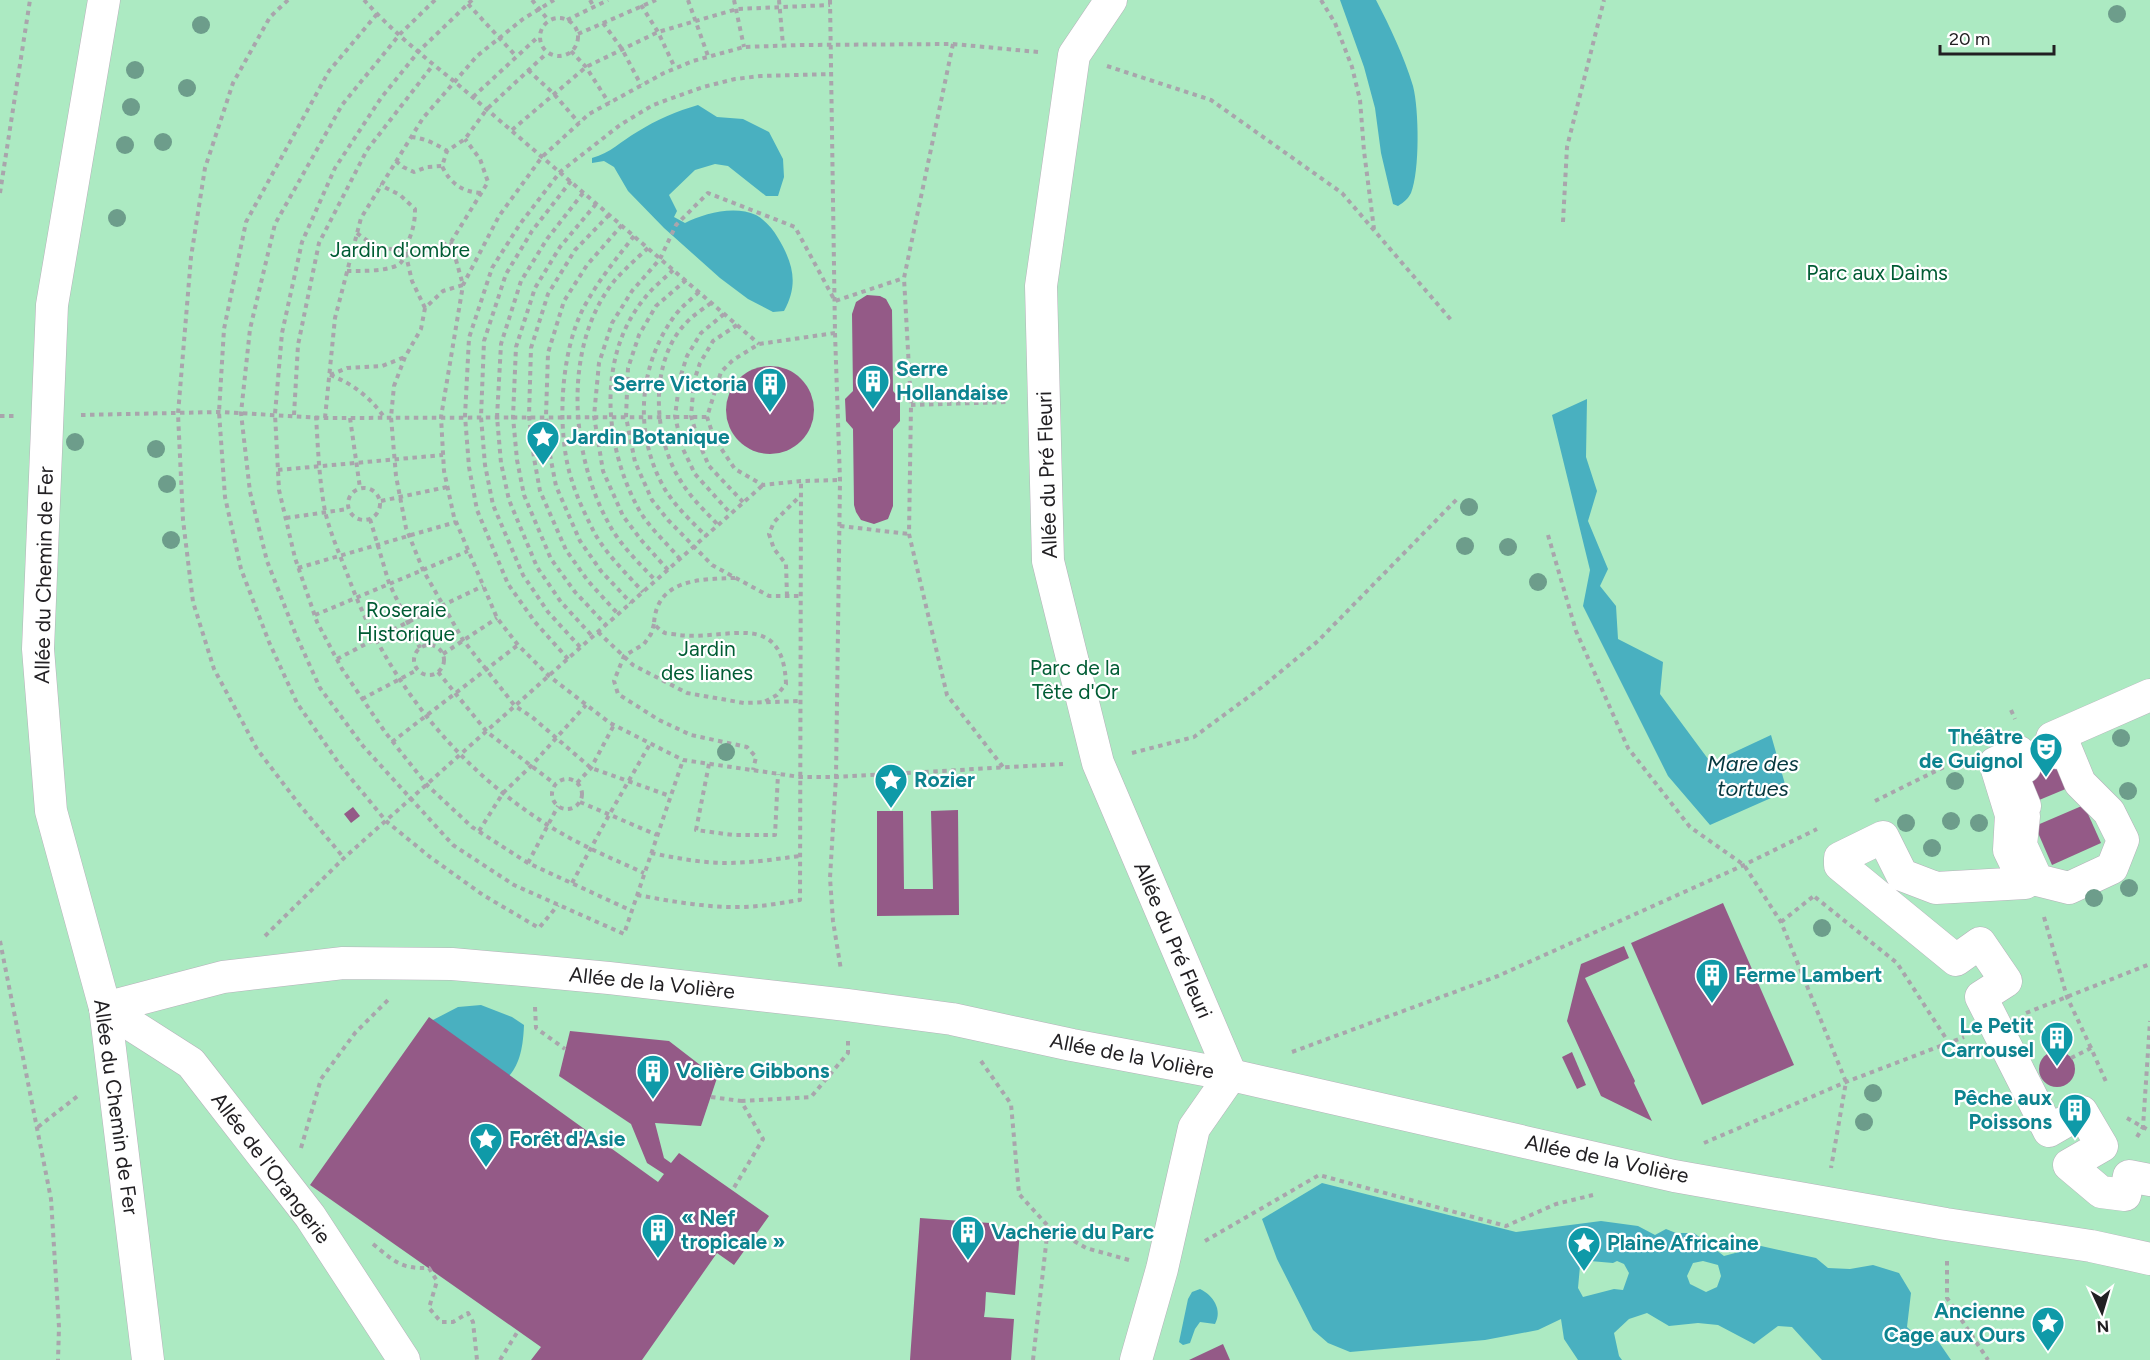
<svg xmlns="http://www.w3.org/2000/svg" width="2150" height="1360" font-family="Figtree,sans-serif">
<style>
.green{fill:#aceac2}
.water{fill:#49b0c0;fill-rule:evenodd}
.building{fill:#945a87}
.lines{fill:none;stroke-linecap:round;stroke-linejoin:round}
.street-casing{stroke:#b6b1ba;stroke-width:33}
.path{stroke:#a9a5ac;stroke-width:4;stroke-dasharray:4.5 4.5;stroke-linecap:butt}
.street{stroke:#fff;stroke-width:32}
.tree{fill:#6d9d8b}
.labels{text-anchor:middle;stroke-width:4.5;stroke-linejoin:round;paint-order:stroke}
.park-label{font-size:21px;fill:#005c34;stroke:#fff}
.culture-label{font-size:21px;font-weight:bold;fill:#0d838f;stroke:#fff;text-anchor:start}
.street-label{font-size:21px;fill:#222023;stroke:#fff}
.water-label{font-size:22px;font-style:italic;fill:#06383f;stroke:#fff}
</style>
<rect width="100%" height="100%" fill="#f2edf6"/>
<rect class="green" x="0" y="0" width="2150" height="1360"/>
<g class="water">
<path d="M1340 0H1376C1390 27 1404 56 1413 86 1419 109 1420 171 1411 193 1408 199 1404 202 1398 206L1393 204 1381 153 1375 108 1364 67Z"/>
<path d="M698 105 717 117 743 119 769 132 783 159 784 177 778 196H766L728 166 715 164 695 170 669 195 677 211 674 217 685 223C704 213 735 205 756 215 765 220 773 229 778 238 793 263 799 284 784 311L773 312 748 299 720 278 664 228 628 191 614 167 604 161 592 163V158C611 153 621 141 637 132 656 120 677 111 698 105Z"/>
<polygon points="1587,399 1586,457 1597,491 1588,521 1608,569 1600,586 1616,606 1618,639 1663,662 1660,694 1711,763 1771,735 1787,791 1710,825 1668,776 1583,606 1590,570 1552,415"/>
<path d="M481 1005 512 1017 524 1025C522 1077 506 1080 468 1109L395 1072 433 1020 458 1007Z"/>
<path d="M1322 1183 1516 1232 1601 1221 1638 1226 1655 1235 1666 1229 1676 1233H1694L1724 1256 1761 1246 1816 1258 1828 1268 1850 1269 1873 1265 1899 1273 1911 1293 1907 1327 1920 1339 1938 1341 1951 1360H1822L1792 1327 1778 1326 1754 1344 1718 1325 1698 1323 1669 1326 1647 1313 1629 1319 1614 1333 1619 1356 1622 1360H1578L1564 1339 1561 1319 1538 1330 1485 1340 1350 1352 1328 1343 1313 1330 1277 1259 1262 1219ZM1590 1261 1613 1263 1617 1261 1624 1264 1629 1273 1623 1290 1614 1289 1583 1297 1578 1288 1580 1266ZM1703 1261 1718 1265 1721 1276 1717 1287 1706 1292 1690 1284 1687 1276 1693 1263Z"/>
<path d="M1200 1289C1213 1295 1223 1310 1215 1324L1200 1322 1195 1329 1190 1343 1183 1345 1179 1342 1188 1299 1192 1292Z"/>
</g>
<g class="building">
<polygon points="867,295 880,296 886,299 892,310 893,391 900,399 900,421 893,429 893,506 888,519 874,524 861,520 856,512 854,505 853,429 846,421 845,399 853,391 852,314 856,302"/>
<circle cx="770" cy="410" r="44"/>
<polygon points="2052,738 2080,783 2025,806 2019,752"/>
<polygon points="2084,805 2101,843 2052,865 2035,826"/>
<polygon points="353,807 360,816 351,823 344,814"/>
<polygon points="958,810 959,915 877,916 877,811 903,811 904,889 933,889 931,811"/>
<polygon points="1723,903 1794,1065 1702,1105 1631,943"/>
<polygon points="1624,946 1629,958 1585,978 1635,1081 1634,1083 1652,1121 1601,1096 1567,1021 1581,964"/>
<polygon points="429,1017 658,1182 664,1174 647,1163 631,1124 559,1076 570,1031 669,1041 717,1078 701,1126 655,1123 664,1158 671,1163 679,1153 769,1216 734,1265 717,1253 642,1360 531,1360 541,1347 310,1185"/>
<circle cx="2057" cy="1069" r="18"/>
<polygon points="1572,1052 1586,1085 1577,1089 1562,1057"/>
<polygon points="920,1218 990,1223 990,1228 1020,1230 1015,1295 986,1292 985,1310 984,1317 1014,1319 1011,1360 910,1360"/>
<polygon points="1223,1344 1230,1360 1189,1360"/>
</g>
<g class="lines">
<defs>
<g id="street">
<polyline points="104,0 52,305 38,649 51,811 105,1008 148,1360"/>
<polyline points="1111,0 1074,55 1041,286 1048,561 1098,763 1231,1075"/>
<polyline points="2150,695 2052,738 2058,753 2066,749 2080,783 2109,812 2123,840 2112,868 2069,888 2037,880 2021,845 2024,816 2021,807 2025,806 2011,772 2025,767 2019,752 1995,763 2011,815 2009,850 2025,883 1936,888 1902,875 1883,837 1840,858 1840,865 1956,960 1980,943 2006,981 1981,997 2049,1131 2082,1112 2102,1146 2069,1165 2101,1192 2125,1195 2129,1176 2150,1180"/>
<polyline points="105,1008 223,977 343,963 452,964 534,971 609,978 847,1005 952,1019 1072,1045 1231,1075 1674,1176 1946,1224 2091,1246 2150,1259"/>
<polyline points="105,1008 191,1063 310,1216 404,1360"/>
<polyline points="1136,1360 1162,1269 1194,1128 1231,1075"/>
</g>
</defs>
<use href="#street" class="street-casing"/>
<g class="path">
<polyline points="288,0 270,17 233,83 205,168 191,257 178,414 183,520 193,602 214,669 257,749 298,803 344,858"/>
<path d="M364 0C390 29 425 58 455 82L759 344"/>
<polyline points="435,0 400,34 342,105 275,224 250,329 241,413 250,492 267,561 296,635 320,688 363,746 453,845 514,885 624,934 683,760"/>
<polyline points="472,0 419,51 381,98 335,168 302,242 282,333 275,414 279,490 295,558 317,622 342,669 385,732 427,785 472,827 528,863 632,911"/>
<polyline points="532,0 549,21"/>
<polyline points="590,0 594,7"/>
<polyline points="688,0 708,56"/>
<polyline points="734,0 744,47"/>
<polyline points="779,0 783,45"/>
<polyline points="830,0 835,333 840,480 836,777 830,878 833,921 841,970"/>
<polyline points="1321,0 1335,23 1352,67 1360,100 1364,151 1374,229"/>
<polyline points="468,4 516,56"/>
<polyline points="641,5 658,32 675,68"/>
<polyline points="377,14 329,71 246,222 224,329 219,412 225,497 241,569 269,642 297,703 340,765 386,821 430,857 483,895 539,928 558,905"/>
<circle cx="559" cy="37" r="19"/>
<polyline points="567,20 608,0"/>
<polyline points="603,23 622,49 641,85"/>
<polyline points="578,34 656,0"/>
<polyline points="953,44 904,278 911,405 909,534 947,695 1003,767"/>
<polyline points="571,51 586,67 609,103"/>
<polyline points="1038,52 953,44 801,45 744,47 693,61 664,73 589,114 542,157 499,216 463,285 441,417 444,471 454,517 497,618 518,645 549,676 610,723 683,760 800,777 836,777 1063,764"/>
<polyline points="1107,66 1211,100 1342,193 1452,321"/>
<polyline points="528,70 554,94 579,123"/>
<polyline points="473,97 539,36"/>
<polyline points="512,130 586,67 658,32 737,9 830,5"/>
<path d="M411 137C424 138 436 144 447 151"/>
<polyline points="396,161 403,167 414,172 427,167 442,166"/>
<polyline points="571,181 532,231 506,274 484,341 481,417 485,465 493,505 523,575 548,612 581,648"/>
<polyline points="0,193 30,0"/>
<path d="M481 193C462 192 450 183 442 166L447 151 465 139 487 109 547 53"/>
<polyline points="583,193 547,239 521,281 501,344 497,417 501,463 509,500 537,567 561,602 593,637"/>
<polyline points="596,204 560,247 535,288 516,347 513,417 517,460 524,495 551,559 575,592 606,625"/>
<polyline points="609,215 575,250 548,294 531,348 529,416 534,458 540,491 566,550 588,581 618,614"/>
<polyline points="1563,222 1567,147 1604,0"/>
<polyline points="622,225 587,265 564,301 548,353 546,416 550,455 556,486 580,541 601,571 631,603"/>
<path d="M357 233C372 246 386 249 405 251"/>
<path d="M634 236C616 259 598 281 584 307 560 352 556 433 572 481 577 498 586 516 594 532 606 554 626 573 643 592"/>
<polyline points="451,242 463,285 443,291 425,308 421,329 405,357 394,386 391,417 396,476 406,528 423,570 463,640 515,706 532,717 591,768 670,796"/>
<path d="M648 248C637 258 625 269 615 280 562 345 570 454 609 524 620 545 639 563 656 581"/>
<path d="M673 270C664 279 652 288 644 299 597 356 604 444 637 506 647 526 666 542 680 559"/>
<path d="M347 271C359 271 396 272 402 261 405 256 406 248 408 242 413 230 415 222 415 209L400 195 380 185"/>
<polyline points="686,280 656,306 639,335 628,368 626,417 635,462 652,500 668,520 712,565 769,596 800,596"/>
<path d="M699 292C690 300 680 308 673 318 637 369 634 438 666 491 677 508 692 522 706 536"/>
<path d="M711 303C703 309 693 315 686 323 648 362 653 440 682 483 692 499 706 512 718 525"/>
<polyline points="425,308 412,281 405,251 429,250 451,242 488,182 480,159 465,139"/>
<polyline points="724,314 701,333 687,356 680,378 675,416 682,447 695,474 731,514"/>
<polyline points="737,325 713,341 700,363 694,381 691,416 699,443 709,466 743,502"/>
<polyline points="835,333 759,344 733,360 721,372 707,417 714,438 735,469 763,485 801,481 840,480"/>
<polyline points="330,375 347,368 382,366 405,357"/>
<path d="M330 375C353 384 370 397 384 417"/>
<polyline points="911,405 1009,402"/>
<polyline points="81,415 219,412 325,418 707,417"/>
<polyline points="294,415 298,345 319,243 367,150 433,65"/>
<polyline points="0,416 14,416"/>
<path d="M316 416C318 447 319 480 325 511 330 533 340 555 348 576 385 678 455 766 546 824 577 844 611 858 644 873"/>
<polyline points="325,418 335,318 361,218 423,118 477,56 523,19 554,0"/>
<polyline points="350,418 360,488"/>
<polyline points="278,470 443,455"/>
<circle cx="364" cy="504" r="16"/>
<polyline points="381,501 447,487"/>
<polyline points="286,518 348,509"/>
<polyline points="370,519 389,583 420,648"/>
<polyline points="840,526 909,534"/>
<polyline points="1548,535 1576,631 1628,748 1690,827 1744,865 1781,922 1846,1082 1831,1168"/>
<polyline points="298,568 456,522"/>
<polyline points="668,570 642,541 623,516 603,471 594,416 599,363 612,323 632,291 660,259 676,225 708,193 795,227 835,301 904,278"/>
<path d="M735 578C700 579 656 579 654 624 657 627 661 631 665 633 669 634 675 634 679 635 727 641 783 608 786 684L777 695 764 702"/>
<polyline points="787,596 786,564 774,549 769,534 774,522 799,497"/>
<polyline points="315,615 468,551"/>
<polyline points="654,624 651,634 644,644 624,656 614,681 618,694 659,720 691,735 747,747 756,757 753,770"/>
<polyline points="598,632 633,665 687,693 744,703 800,701"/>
<circle cx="429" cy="660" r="15"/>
<polyline points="443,654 497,618"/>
<polyline points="337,659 408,622 483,586"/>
<polyline points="568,659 535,622 508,584 477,510 469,467 465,416 469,338 492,268 520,224 560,172 620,125 653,105 703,87 735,79 761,76 830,74"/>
<polyline points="438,672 487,732 555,784"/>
<polyline points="362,699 417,670"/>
<polyline points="2011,710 2015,719"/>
<polyline points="392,742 518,645"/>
<polyline points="1132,753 1194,737 1262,687 1318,641 1459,497"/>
<polyline points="709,764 696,830 733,835 775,835 778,774"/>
<circle cx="567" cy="794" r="15"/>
<polyline points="577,783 591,768 614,725"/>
<polyline points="1875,801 1960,759"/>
<polyline points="580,802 657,835"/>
<polyline points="479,831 503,793 531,766 586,705"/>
<path d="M651 853C676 858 701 863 726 863 751 863 776 859 800 856"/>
<polyline points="528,863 558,806"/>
<polyline points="572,883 609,815 650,744"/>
<path d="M637 895C676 902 718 910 758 906 772 905 786 902 800 900L801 481"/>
<polyline points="1815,897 1897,963 1949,1043"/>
<polyline points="2044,917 2067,997 2091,1048"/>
<polyline points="1781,922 1815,895"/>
<polyline points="265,936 344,858 763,485"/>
<polyline points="0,941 51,1199 59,1327 58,1360"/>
<polyline points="535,1007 536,1028 565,1049"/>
<polyline points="2026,1013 2150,964"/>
<polyline points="1292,1052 1498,976 1744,865 1817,829"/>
<polyline points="2071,1058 2091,1048 2107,1084"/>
<polyline points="981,1061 1011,1104 1019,1194 1048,1226 1086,1248 1129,1260"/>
<polyline points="711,1097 741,1101 763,1139 732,1191"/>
<polyline points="741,1101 811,1097 848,1053 848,1040"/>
<polyline points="2127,1118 2150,1131"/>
<polyline points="38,1127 79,1095"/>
<polyline points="2137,1137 2143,1127 2150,1021"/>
<polyline points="1704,1143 1846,1082 1964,1037"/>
<polyline points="301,1148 321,1079 355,1033 388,1000"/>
<polyline points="1205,1241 1319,1175 1506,1226 1556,1204 1593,1195"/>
<path d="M373 1244C394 1261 400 1269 429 1268L437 1281 429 1308 441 1322H453L468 1313 473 1322 477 1360"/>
<polyline points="1947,1261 1947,1298 1988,1360"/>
<polyline points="500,1360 518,1331"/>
<polyline points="1033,1360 1048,1227"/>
</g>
<use href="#street" class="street"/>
</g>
<g class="tree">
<circle cx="2117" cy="14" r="9"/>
<circle cx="201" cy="25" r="9"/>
<circle cx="135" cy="70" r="9"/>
<circle cx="187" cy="88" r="9"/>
<circle cx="131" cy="107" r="9"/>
<circle cx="163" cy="142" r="9"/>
<circle cx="125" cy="145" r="9"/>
<circle cx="117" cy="218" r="9"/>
<circle cx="75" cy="442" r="9"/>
<circle cx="156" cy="449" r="9"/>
<circle cx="167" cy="484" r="9"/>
<circle cx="1469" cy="507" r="9"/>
<circle cx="171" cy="540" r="9"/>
<circle cx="1465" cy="546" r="9"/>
<circle cx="1508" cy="547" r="9"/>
<circle cx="1538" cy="582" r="9"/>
<circle cx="2121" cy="738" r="9"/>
<circle cx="726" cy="752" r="9"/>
<circle cx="1955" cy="781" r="9"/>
<circle cx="2128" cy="791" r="9"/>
<circle cx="1951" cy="821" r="9"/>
<circle cx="1906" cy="823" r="9"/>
<circle cx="1979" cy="823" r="9"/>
<circle cx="1932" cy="848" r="9"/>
<circle cx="2129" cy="888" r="9"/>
<circle cx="2094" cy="898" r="9"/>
<circle cx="1822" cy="928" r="9"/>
<circle cx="1873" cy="1093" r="9"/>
<circle cx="1864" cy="1122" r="9"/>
</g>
<defs>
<symbol id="building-pin" viewBox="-11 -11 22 30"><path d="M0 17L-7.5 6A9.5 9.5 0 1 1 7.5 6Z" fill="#0f9aa8" stroke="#fff"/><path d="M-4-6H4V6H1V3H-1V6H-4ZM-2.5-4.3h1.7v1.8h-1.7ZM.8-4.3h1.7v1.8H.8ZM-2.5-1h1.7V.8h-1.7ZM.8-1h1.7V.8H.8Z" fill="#fff"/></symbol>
<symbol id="sight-pin" viewBox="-11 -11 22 30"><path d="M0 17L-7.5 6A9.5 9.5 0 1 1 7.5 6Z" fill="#0f9aa8" stroke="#fff"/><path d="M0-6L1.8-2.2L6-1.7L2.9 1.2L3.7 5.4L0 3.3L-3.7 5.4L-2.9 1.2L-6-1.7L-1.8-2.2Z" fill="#fff"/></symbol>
<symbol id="theatre-pin" viewBox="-11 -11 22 30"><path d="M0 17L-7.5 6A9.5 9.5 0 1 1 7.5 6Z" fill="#0f9aa8" stroke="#fff"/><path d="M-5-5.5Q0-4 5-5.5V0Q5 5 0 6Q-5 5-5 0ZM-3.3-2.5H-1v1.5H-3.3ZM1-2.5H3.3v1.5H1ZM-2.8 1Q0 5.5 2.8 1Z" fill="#fff"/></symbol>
</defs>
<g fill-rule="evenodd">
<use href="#building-pin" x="854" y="362" width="38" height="52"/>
<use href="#building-pin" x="751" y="365" width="38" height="52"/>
<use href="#sight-pin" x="524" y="418" width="38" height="52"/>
<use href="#theatre-pin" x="2027" y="730" width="38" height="52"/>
<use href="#sight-pin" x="872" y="761" width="38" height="52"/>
<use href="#building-pin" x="1693" y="956" width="38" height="52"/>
<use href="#building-pin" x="2038" y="1019" width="38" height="52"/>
<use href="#building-pin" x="634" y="1052" width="38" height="52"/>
<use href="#building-pin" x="2056" y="1091" width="38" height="52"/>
<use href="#sight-pin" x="467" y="1120" width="38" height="52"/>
<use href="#building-pin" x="639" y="1211" width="38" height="52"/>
<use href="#building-pin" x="949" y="1213" width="38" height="52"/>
<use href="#sight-pin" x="1565" y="1224" width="38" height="52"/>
<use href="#sight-pin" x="2029" y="1304" width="38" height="52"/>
</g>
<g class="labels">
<g class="park-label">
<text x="400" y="257">Jardin d'ombre</text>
<text x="1877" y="280">Parc aux Daims</text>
<text x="406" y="617">Roseraie<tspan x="406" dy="24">Historique</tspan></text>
<text x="707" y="656">Jardin<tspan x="707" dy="24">des lianes</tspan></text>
<text x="1075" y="675">Parc de la<tspan x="1075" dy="24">Tête d'Or</tspan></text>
</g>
<g class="culture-label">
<text x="896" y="376">Serre<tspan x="896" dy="24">Hollandaise</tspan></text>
<text x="747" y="391" text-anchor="end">Serre Victoria</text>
<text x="566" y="444">Jardin Botanique</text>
<text x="2023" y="744" text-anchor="end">Théâtre<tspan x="2023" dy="24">de Guignol</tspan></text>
<text x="914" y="787">Rozier</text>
<text x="1735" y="982">Ferme Lambert</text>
<text x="2034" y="1033" text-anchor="end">Le Petit<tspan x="2034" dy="24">Carrousel</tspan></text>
<text x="676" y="1078">Volière Gibbons</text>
<text x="2052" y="1105" text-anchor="end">Pêche aux<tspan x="2052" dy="24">Poissons</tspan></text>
<text x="509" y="1146">Forêt d'Asie</text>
<text x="681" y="1225">« Nef<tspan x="681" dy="24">tropicale »</tspan></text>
<text x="991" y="1239">Vacherie du Parc</text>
<text x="1607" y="1250">Plaine Africaine</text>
<text x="2025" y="1318" text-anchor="end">Ancienne<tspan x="2025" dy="24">Cage aux Ours</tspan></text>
</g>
<g class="street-label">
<text transform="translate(1047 475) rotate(-92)" y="7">Allée du Pré Fleuri</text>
<text transform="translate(44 575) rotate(-89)" y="7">Allée du Chemin de Fer</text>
<text transform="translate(1173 940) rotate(67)" y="7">Allée du Pré Fleuri</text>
<text transform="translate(652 983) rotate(6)" y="7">Allée de la Volière</text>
<text transform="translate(1132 1056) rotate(11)" y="7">Allée de la Volière</text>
<text transform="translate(116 1107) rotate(82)" y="7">Allée du Chemin de Fer</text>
<text transform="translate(1607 1159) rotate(12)" y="7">Allée de la Volière</text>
<text transform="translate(271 1168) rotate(53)" y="7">Allée de l'Orangerie</text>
</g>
<g class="water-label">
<text x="1753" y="771">Mare des<tspan x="1753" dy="25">tortues</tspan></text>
</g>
</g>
<g transform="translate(2102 1312) rotate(176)" stroke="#ffffff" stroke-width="4.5" paint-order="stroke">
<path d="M0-4.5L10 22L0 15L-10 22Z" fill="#222023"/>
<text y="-9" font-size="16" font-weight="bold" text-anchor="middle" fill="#222023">N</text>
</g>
<path d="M1940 45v9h114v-9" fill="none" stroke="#222023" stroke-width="3"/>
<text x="1949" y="45" font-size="18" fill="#222023" stroke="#ffffff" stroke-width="4.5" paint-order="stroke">20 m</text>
</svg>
